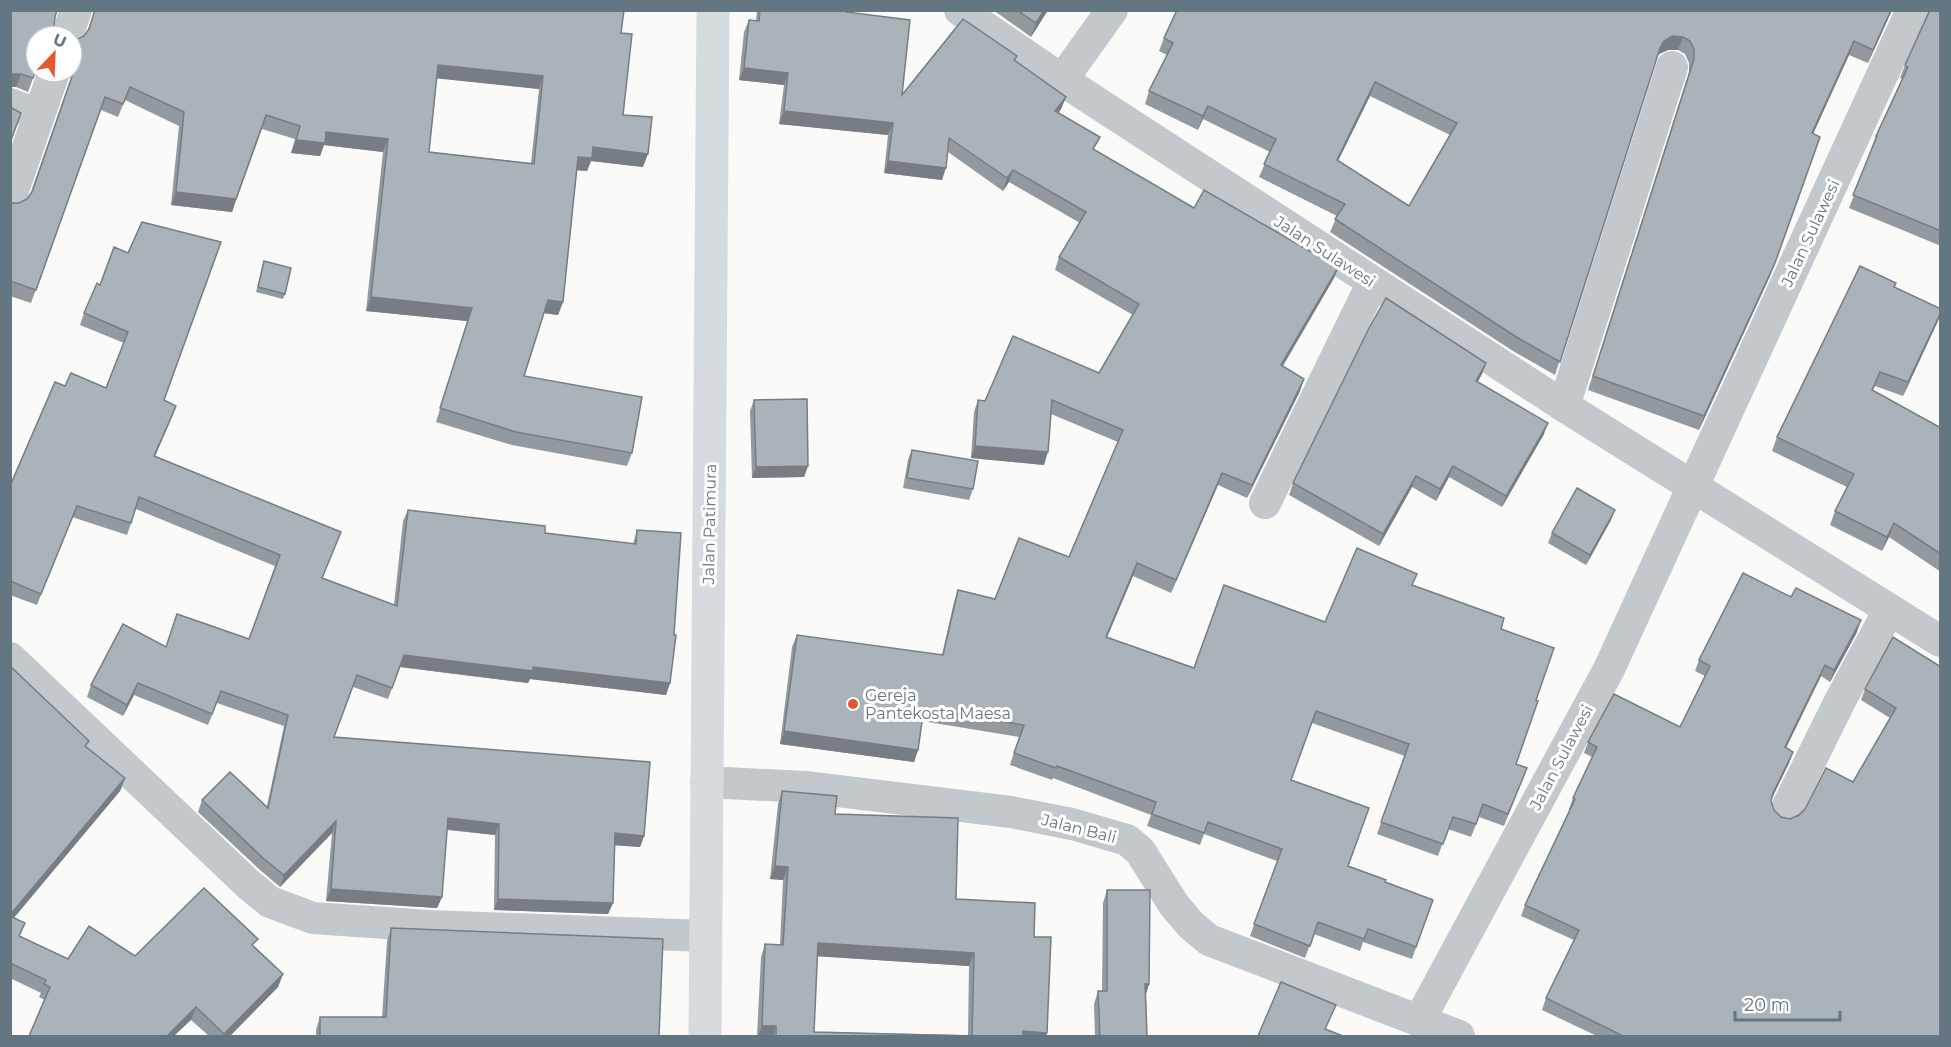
<svg xmlns="http://www.w3.org/2000/svg" width="1951" height="1047" font-family="Montserrat,sans-serif">
<style>
.lines{fill:none;stroke-linecap:round;stroke-linejoin:round}
.street{stroke:#c3c8cc;stroke-width:32}
.secondary{stroke:#d6dbdf;stroke-width:33}
.wall{fill:#929a9f;fill-rule:evenodd}
.shaded-wall{fill:#777d82}
.building{fill:#aab3b9;stroke:#777d82;stroke-width:1.5;fill-rule:evenodd}
.poi-dot{fill:#e4572e;stroke:#fff;stroke-width:2}
.labels{text-anchor:middle;stroke-width:6;stroke-linejoin:round;paint-order:stroke}
.street-label{font-size:16px;fill:#657683;stroke:#fff}
.poi-label{font-size:16px;fill:#657683;stroke:#fff;text-anchor:start}
</style>
<rect width="100%" height="100%" fill="#fafaf8"/>
<g class="lines">
<g class="street">
<polyline points="960,10 1062,80 1564,406 1940,641"/>
<polyline points="67,36 76,10"/>
<polyline points="1062,80 1112,10"/>
<polyline points="10,104 39,115"/>
<polyline points="10,199 54,72"/>
<polyline points="1564,406 1672,67"/>
<polyline points="1265,503 1373,282"/>
<polyline points="10,658 248,884 270,902 313,918 429,926 705,936"/>
<polyline points="706,782 805,787 1011,812 1072,824 1127,840 1140,851 1174,905 1191,925 1209,940 1459,1036"/>
<polyline points="1785,812 1840,701 1889,610"/>
<polyline points="1419,1021 1609,669 1912,10"/>
</g>
<polyline class="secondary" points="705,1036 713,10"/>
</g>
<g class="wall">
<polygon points="10,10 57,10 55,17 54,26 58,34 60,36 36,36 36,70 28,92 16,87 10,87"/>
<path d="M93 10H624L621 33 623 115 643 167 591 161 587 171 577 170 563 302 558 315 544 313 524 376 632 453 627 466 512 445 436 422 467 321 366 311 383 152 324 145 320 156 291 153 295 139 262 129 232 212 171 205 179 126 125 100 118 117 101 110 31 303 10 296V203H19L27 199 31 192 71 78 72 72V40H76L84 36 88 29 93 16ZM437 78 539 89 531 163 429 152Z"/>
<polygon points="757,10 847,10 846,12 902,95 1015,61 1066,97 1061,109 1058,113 1095,150 1194,208 1313,253 1339,266 1334,278 1283,366 1300,391 1247,498 1218,485 1171,593 1133,576 1107,637 1194,668 1325,622 1413,585 1501,629 1536,700 1516,764 1527,768 1504,826 1479,817 1471,837 1448,829 1438,856 1377,834 1405,756 1312,723 1291,780 1348,866 1385,882 1433,900 1412,959 1363,942 1360,951 1314,934 1305,958 1250,936 1277,861 1204,834 1200,845 1147,826 1151,815 1053,778 1052,780 1010,765 1019,737 922,721 918,750 914,762 780,744 792,647 797,635 942,655 954,602 958,590 995,599 1069,557 1118,442 1051,414 1044,465 971,458 974,412 978,400 985,401 1099,373 1133,315 1055,270 1059,257 1080,223 1009,182 1003,191 948,152 942,180 884,173 888,135 779,124 784,85 739,80 744,32 749,20 756,21"/>
<polygon points="993,10 1048,10 1031,37"/>
<path d="M1892 10 1868 63 1849 55 1813 134 1770 276 1699 430 1588 390 1689 72V63L1685 54 1678 50H1668L1659 54 1656 60 1555 375 1513 351 1330 232 1337 216 1259 177 1270 152 1203 119 1198 130 1145 104 1149 91 1167 55 1159 51 1164 38ZM1370 96 1450 135 1409 206 1338 161Z"/>
<polygon points="1929,10 1941,10 1941,246 1849,208 1872,149 1871,149 1876,136 1902,79 1900,78 1905,65"/>
<polygon points="114,247 164,400 176,406 154,457 341,532 322,578 394,605 403,521 408,510 545,533 633,544 637,530 670,683 666,695 530,679 528,683 400,667 388,699 353,687 334,737 644,836 640,847 615,845 613,903 608,914 494,910 495,835 447,830 442,897 437,908 326,901 332,833 280,887 260,870 198,812 202,800 267,806 284,726 217,703 208,725 134,695 123,716 87,697 91,685 166,647 249,639 275,566 136,509 127,535 72,517 37,605 10,595 10,486 65,386 106,388 124,343 80,325 84,313 100,285"/>
<polygon points="264,261 285,294 283,299 256,292"/>
<polygon points="1894,287 1941,313 1937,323 1903,396 1875,386 1873,390 1941,428 1941,572 1889,537 1882,551 1830,525 1835,511 1847,487 1772,451 1777,437"/>
<polygon points="1486,363 1482,374 1477,383 1544,434 1502,507 1449,477 1436,501 1412,487 1379,546 1289,495 1293,483"/>
<polygon points="754,400 808,466 804,477 752,478 750,411"/>
<polygon points="912,450 973,489 969,500 903,488 908,460"/>
<polygon points="1611,520 1586,565 1548,543 1552,533"/>
<polygon points="1857,632 1830,682 1821,676 1786,748 1793,752 1789,763 1772,798 1771,801 1774,810 1781,817 1790,819 1799,815 1853,782 1890,718 1861,700 1865,689 1893,637 1941,1036 1597,1036 1542,1010 1546,998 1574,940 1521,916 1525,905 1570,810 1569,809 1573,798 1592,757 1584,753 1588,742 1680,727 1705,676 1695,671 1699,660"/>
<polygon points="10,666 87,747 125,778 120,791 14,918 20,936 68,959 135,956 255,947 283,974 278,987 230,1036 209,1036 191,1020 45,1000 39,997 41,993 10,978"/>
<path d="M782 791 835 814 956 899 1034 937 1046 1036H757L761 957 765 944 780 945 783 880 770 879 778 804ZM817 956 969 966 968 1035 814 1032Z"/>
<polygon points="1107,890 1149,984 1146,994 1147,1036 1095,1036 1094,1004 1098,991 1102,991 1103,903"/>
<polygon points="391,928 659,1036 316,1036 316,1030 320,1017 382,1017 387,941"/>
</g>
<g class="shaded-wall">
<polygon points="1044,10 1048,10 1031,37 1036,23"/>
<polygon points="1891,10 1892,10 1868,63 1873,50"/>
<polygon points="1672,36 1683,37 1678,50 1668,50 1659,54 1655,62 1660,48 1664,41"/>
<polygon points="1854,41 1849,55 1807,147 1812,133"/>
<polygon points="438,65 543,76 539,89 433,78"/>
<polygon points="744,68 788,73 784,85 739,80"/>
<polygon points="10,74 21,74 16,87 10,87"/>
<polygon points="1375,82 1370,96 1332,173 1337,160"/>
<polygon points="1066,97 1061,109 1051,124 1055,111"/>
<polygon points="1208,106 1203,119 1198,130 1203,116"/>
<polygon points="784,111 893,123 888,135 779,124"/>
<polygon points="326,132 388,139 383,152 324,145 320,156 291,153 296,140"/>
<polygon points="593,147 648,154 643,167 591,161 587,171 573,170 578,157"/>
<polygon points="888,161 946,168 942,180 884,173"/>
<polygon points="1013,170 1009,182 1003,191 1007,178"/>
<polygon points="176,192 236,199 232,212 171,205"/>
<polygon points="1775,263 1770,276 1699,430 1704,416"/>
<polygon points="1339,266 1334,278 1276,377 1281,365"/>
<polygon points="371,297 472,308 467,321 366,311"/>
<polygon points="548,300 563,302 558,315 543,313"/>
<polygon points="1941,312 1937,323 1903,396 1908,382"/>
<polygon points="1486,363 1482,374 1471,393 1476,381"/>
<polygon points="1304,379 1300,391 1247,498 1252,485"/>
<polygon points="176,406 172,417 150,468 154,456"/>
<polygon points="1548,423 1544,434 1502,507 1506,496"/>
<polygon points="975,446 1048,452 1044,465 971,458"/>
<polygon points="808,466 804,477 752,478 756,467"/>
<polygon points="1453,466 1449,477 1436,501 1440,489"/>
<polygon points="1222,473 1218,485 1171,593 1176,580"/>
<polygon points="1416,476 1412,487 1379,546 1383,534"/>
<polygon points="1615,510 1611,520 1586,565 1590,555"/>
<polygon points="1894,523 1889,537 1882,551 1887,537"/>
<polygon points="1137,563 1133,576 1102,649 1106,637"/>
<polygon points="1861,620 1857,632 1830,682 1834,670"/>
<polygon points="404,655 533,667 670,683 666,695 530,679 528,683 400,667"/>
<polygon points="1825,665 1821,676 1781,758 1785,747"/>
<polygon points="138,683 134,695 123,716 127,705"/>
<polygon points="784,731 918,750 914,762 780,744"/>
<polygon points="1793,752 1789,763 1769,804 1773,793"/>
<polygon points="125,778 120,791 10,922 10,915"/>
<polygon points="448,818 499,824 495,835 444,829"/>
<polygon points="336,821 332,833 280,887 284,875"/>
<polygon points="615,833 644,836 640,847 611,845"/>
<polygon points="775,866 788,867 783,880 770,879"/>
<polygon points="331,889 442,897 437,908 326,901"/>
<polygon points="498,899 613,903 608,914 494,910"/>
<polygon points="818,943 974,953 969,966 813,956"/>
<polygon points="283,974 278,987 230,1036 223,1036 224,1034"/>
<polygon points="1145,984 1149,984 1145,997"/>
<polygon points="196,1007 191,1020 174,1036 167,1036"/>
<polygon points="762,1026 776,1026 773,1036 758,1036"/>
<polygon points="1023,1031 1047,1033 1046,1036 1022,1036"/>
</g>
<g class="building">
<polygon points="10,10 57,10 55,17 54,26 58,34 60,36 36,36 36,70 33,78 21,74 10,74"/>
<path d="M95 10H624L621 33 632 34 623 115 652 117 648 154 593 147 592 158 578 157 563 302 548 300 524 376 642 397 632 453 516 432 440 408 472 308 371 297 388 139 326 132 325 143 296 140 300 126 266 115 236 199 176 192 184 112 130 87 123 104 105 97 36 290 10 281V203H19L27 199 32 192 76 65V56L72 47V40H76L84 36 89 29ZM438 65 543 76 534 164 429 152Z"/>
<polygon points="760,10 847,10 846,12 910,20 902,95 963,19 1017,56 1014,60 1066,97 1055,111 1100,137 1093,149 1194,208 1204,190 1313,253 1315,251 1339,266 1281,365 1304,379 1252,485 1222,473 1176,580 1137,563 1106,637 1194,668 1224,585 1325,622 1357,548 1417,574 1412,585 1504,618 1501,629 1554,648 1536,700 1538,701 1516,764 1527,768 1508,814 1483,804 1476,824 1453,817 1443,844 1381,822 1409,744 1316,711 1291,780 1369,808 1348,866 1386,880 1385,882 1433,900 1416,947 1368,929 1364,939 1318,922 1310,946 1254,924 1282,849 1208,822 1204,833 1152,814 1156,802 1057,766 1056,768 1014,753 1024,725 924,708 918,750 784,731 797,635 943,655 958,590 995,599 1019,538 1069,557 1123,430 1052,400 1048,452 975,446 978,400 985,401 1013,336 1099,373 1139,304 1059,257 1086,212 1013,170 1007,178 949,138 946,168 888,161 893,123 784,111 788,73 744,68 749,20 759,21"/>
<polygon points="1017,10 1044,10 1036,23"/>
<path d="M1177 10H1891L1873 50 1854 41 1812 133 1820 137 1775 263 1704 416 1593 376 1694 59V49L1690 41 1683 37 1672 36 1664 41 1660 48 1560 362 1518 338 1335 219 1345 204 1264 164 1276 139 1208 106 1203 116 1149 91 1173 43 1164 38ZM1375 82 1457 123 1409 206 1337 160Z"/>
<polygon points="1930,10 1941,10 1941,231 1853,195 1877,136 1876,136 1908,67 1905,65"/>
<polygon points="10,107 21,113 10,143"/>
<polygon points="142,222 221,242 164,400 176,406 154,456 341,532 322,578 397,606 408,510 545,526 545,533 636,544 637,530 681,533 674,635 676,635 670,683 533,667 533,671 404,655 392,688 357,675 334,737 650,762 644,836 615,833 613,903 498,899 499,824 448,818 442,897 331,889 336,821 284,875 264,859 202,800 230,772 268,808 288,715 221,691 212,714 138,683 127,705 91,685 123,624 166,647 177,614 249,639 280,555 139,497 131,523 77,506 41,594 10,581 10,486 55,382 65,386 71,373 106,388 128,332 84,313 97,283 100,285 114,247 128,253"/>
<polygon points="264,261 291,268 285,294 258,287"/>
<polygon points="1860,266 1896,283 1894,287 1941,309 1941,312 1908,382 1880,372 1872,390 1941,428 1941,554 1894,523 1887,537 1835,511 1854,474 1777,437"/>
<polygon points="1386,298 1486,363 1476,381 1548,423 1506,496 1453,466 1440,489 1416,476 1383,534 1293,483 1369,328"/>
<polygon points="807,399 808,466 756,467 754,400"/>
<polygon points="912,450 978,461 973,489 907,478"/>
<polygon points="1577,488 1615,510 1590,555 1552,533"/>
<polygon points="1743,573 1791,597 1796,588 1861,620 1834,670 1825,665 1785,747 1793,752 1773,793 1771,801 1774,810 1781,817 1790,819 1799,815 1805,809 1826,768 1853,782 1896,708 1865,689 1893,637 1941,667 1941,1036 1623,1036 1546,998 1579,930 1525,905 1575,799 1573,798 1597,747 1588,742 1614,694 1680,727 1710,666 1699,660"/>
<polygon points="10,666 89,741 85,746 125,778 10,915"/>
<path d="M782 791 837 796 835 814 958 818 956 899 1035 903 1034 937H1051L1047 1033 1023 1031V1036H776V1026H762L765 944 783 945 788 867 775 866ZM818 943 974 953 972 1036 814 1032Z"/>
<polygon points="204,888 258,939 252,945 283,974 224,1034 196,1007 167,1036 29,1036 50,987 44,984 46,980 10,963 10,916 25,923 19,936 68,959 89,926 135,956"/>
<polygon points="1107,890 1150,890 1149,984 1145,984 1147,1036 1100,1036 1098,991 1107,991"/>
<polygon points="391,928 663,939 659,1036 320,1036 320,1017 386,1017"/>
<polygon points="1281,982 1336,1005 1325,1029 1343,1036 1258,1036"/>
</g>
<circle class="poi-dot" cx="853" cy="704" r="6"/>
<g class="labels">
<g class="street-label">
<text transform="translate(1810 233) rotate(-65)" y="6">Jalan Sulawesi</text>
<text transform="translate(1325 251) rotate(33)" y="6">Jalan Sulawesi</text>
<text transform="translate(709 524) rotate(-89)" y="6">Jalan Patimura</text>
<text transform="translate(1561 757) rotate(-62)" y="6">Jalan Sulawesi</text>
<text transform="translate(1079 828) rotate(14)" y="6">Jalan Bali</text>
</g>
<g class="poi-label">
<text x="865" y="701">Gereja<tspan x="865" dy="18">Pantekosta Maesa</tspan></text>
</g>
</g>
<rect width="1951" height="1047" fill="none" stroke="#657683" stroke-width="24"/>
<g transform="translate(54 54) rotate(23)"><circle r="28" fill="#ffffff" stroke="#c1c8cd" stroke-width="1.5"/>
<path d="M0-4.5L10 22L0 15L-10 22Z" fill="#e4572e"/>
<text y="-9" font-size="16" font-weight="bold" text-anchor="middle" fill="#657683">U</text>
</g>
<path d="M1735 1011v9h105v-9" fill="none" stroke="#657683" stroke-width="3"/>
<text x="1744" y="1011" font-size="18" fill="#657683" stroke="#ffffff" stroke-width="4.5" paint-order="stroke">20 m</text>
</svg>
